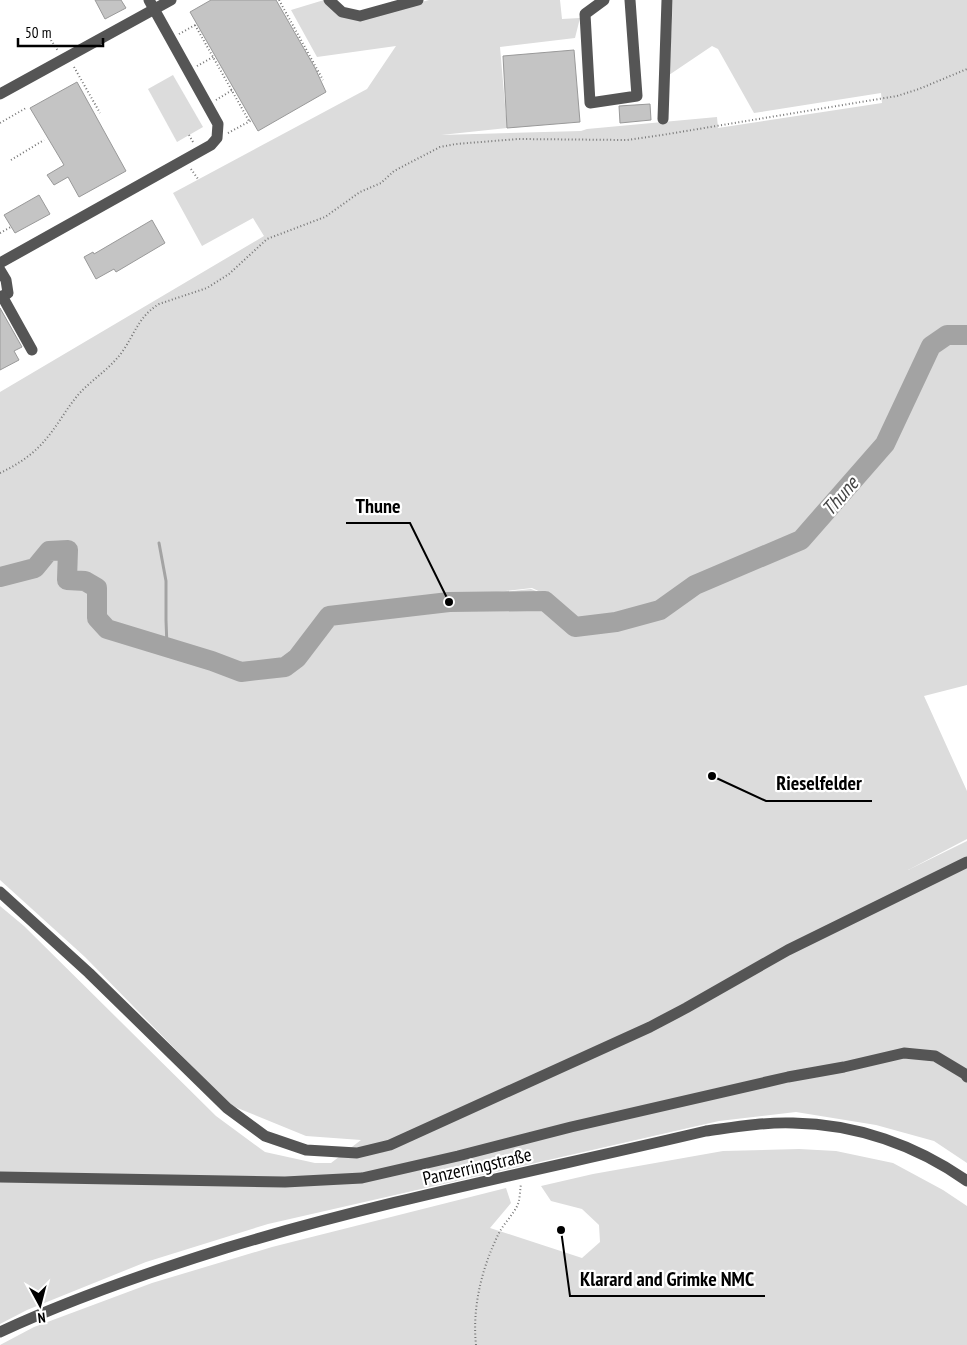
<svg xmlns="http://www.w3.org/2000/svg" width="967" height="1345" font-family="'PT Sans Narrow',sans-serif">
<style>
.green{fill:#dcdcdc;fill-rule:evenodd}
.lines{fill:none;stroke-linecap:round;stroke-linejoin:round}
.stream{stroke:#a3a3a3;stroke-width:3}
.river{stroke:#a3a3a3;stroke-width:20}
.building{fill:#c4c4c4;stroke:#999}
.path{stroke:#777;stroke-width:2;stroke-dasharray:1 2.5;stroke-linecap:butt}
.minor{stroke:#555;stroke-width:11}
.labels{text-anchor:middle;stroke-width:4.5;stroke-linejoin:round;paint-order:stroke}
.street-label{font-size:19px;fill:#000;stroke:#fff}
.water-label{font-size:20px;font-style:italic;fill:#444;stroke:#fff}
.leader{fill:none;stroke:#000;stroke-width:2}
.callout-dot{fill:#000;stroke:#fff;stroke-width:2}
.callout-label{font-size:20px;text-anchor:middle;font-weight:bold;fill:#000;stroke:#fff;stroke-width:4.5;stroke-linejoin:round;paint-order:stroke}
</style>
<rect width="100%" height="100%" fill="#fff"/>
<g class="green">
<path d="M324 0 357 19 429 0H560L562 19 580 18 575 38 500 47 507 128 441 135 581 131 587 129 717 117 718 128 882 103 881 93 754 113 718 49 712 46 669 75 673 0H967V685L924 696 967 791V839L908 870 967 841V1163L934 1141 876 1125 796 1112 719 1121 268 1224 146 1262 27 1310 0 1324V906L24 926 216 1116 265 1152 315 1163H331L361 1140 306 1136 230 1105 85 957 0 880V392L264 236 253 218 202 246 173 193 367 89 396 46 317 57 291 10ZM532 588 547 595 531 589 346 609Z"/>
<polygon points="173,75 203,127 177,142 148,89"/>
<polygon points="799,1149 836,1151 893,1163 943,1190 967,1206 967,1345 0,1345 34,1327 152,1283 272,1247 506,1188 511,1203 490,1228 582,1258 600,1242 599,1225 582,1209 551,1201 541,1186 593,1174 723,1151"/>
</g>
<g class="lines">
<polyline class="stream" points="159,543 166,581 166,620 167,647"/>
<polyline class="river" points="0,577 35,568 49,551 68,550 67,580 85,581 97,588 97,618 107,629 212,661 241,672 285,667 297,658 329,616 449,602 545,601 575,627 616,622 660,610 695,585 801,540 885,444 931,346 947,335 967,335"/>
</g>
<g class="building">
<polygon points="95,0 121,0 126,8 105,19"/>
<polygon points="211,0 276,0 315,68 326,92 258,131 190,12"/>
<polygon points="574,50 580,122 507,128 503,56"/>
<polygon points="77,82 126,171 79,197 68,177 54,185 47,175 64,165 30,108"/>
<polygon points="650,104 651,120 620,123 619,106"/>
<polygon points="39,195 50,214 15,233 4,215"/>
<polygon points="152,220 165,243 116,272 114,269 96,279 84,257 93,252 94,254"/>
<polygon points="0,308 22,347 14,351 19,360 0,370"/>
</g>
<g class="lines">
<g class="path">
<polyline points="279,0 323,80"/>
<polyline points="195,25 249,121"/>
<polyline points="179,34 197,24"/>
<polyline points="51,40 58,51"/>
<polyline points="197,66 215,56"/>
<polyline points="74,67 100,113"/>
<polyline points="216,100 234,89"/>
<polyline points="0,123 26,108"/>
<polyline points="228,133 252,120"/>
<polyline points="189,135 193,142"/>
<polyline points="11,160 44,140"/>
<polyline points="191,169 198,179"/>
<polyline points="0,233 11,227"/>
<path d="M0 473C17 465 34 454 46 439 58 425 66 409 78 395 91 380 110 369 122 352 135 334 138 317 159 304L207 288 229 274 267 239 325 217 360 192 381 183 394 171 440 147 456 144 518 139 627 140 662 135 897 96 919 89 967 69"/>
<path d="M476 1345C472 1307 482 1267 499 1233 504 1223 514 1214 518 1204 520 1198 520 1190 521 1184"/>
</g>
<g class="minor">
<polyline points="329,0 342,12 360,16 418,0"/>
<polyline points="604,0 585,14 590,103 637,96 630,0"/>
<polyline points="0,94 171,0"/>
<polyline points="663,119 667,0"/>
<polyline points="0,263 211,145 217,138 218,124 149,0"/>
<polyline points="0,270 6,280 8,293 0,298"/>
<polyline points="2,296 32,350"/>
<polyline points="0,892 89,973 227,1108 265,1136 306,1150 357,1153 390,1145 650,1027 686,1008 788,950 967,862"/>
<polyline points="0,1177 285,1182 362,1178 458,1156 571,1127 788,1077 844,1067 904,1053 935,1056 965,1074 967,1077"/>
<path d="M0 1332C73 1298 149 1272 226 1248 384 1200 546 1169 706 1131 735 1127 764 1122 793 1123 856 1124 916 1145 967 1181"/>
</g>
</g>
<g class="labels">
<g class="street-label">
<text transform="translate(477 1166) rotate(-13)" y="7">Panzerringstraße</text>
</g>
<g class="water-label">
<text transform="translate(840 496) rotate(-49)" y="7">Thune</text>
</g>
</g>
<path class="leader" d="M449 602L410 523H346M712 776L766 801H872M561 1230L570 1296H765"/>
<g class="callout-dot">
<circle cx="449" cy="602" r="5"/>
<circle cx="712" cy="776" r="5"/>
<circle cx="561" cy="1230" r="5"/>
</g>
<g class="callout-label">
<text x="378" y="513">Thune</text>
<text x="819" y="790">Rieselfelder</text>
<text x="667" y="1286">Klarard and Grimke NMC</text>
</g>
<g transform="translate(40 1305) rotate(173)" stroke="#ffffff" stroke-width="4" paint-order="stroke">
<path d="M0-4L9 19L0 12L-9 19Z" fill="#000000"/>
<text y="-8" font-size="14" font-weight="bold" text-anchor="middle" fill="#000000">N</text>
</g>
<path d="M18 38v8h85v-8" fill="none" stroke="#000000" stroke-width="2.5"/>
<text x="25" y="38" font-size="15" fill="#000000" stroke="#ffffff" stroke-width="4" paint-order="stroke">50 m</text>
</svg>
